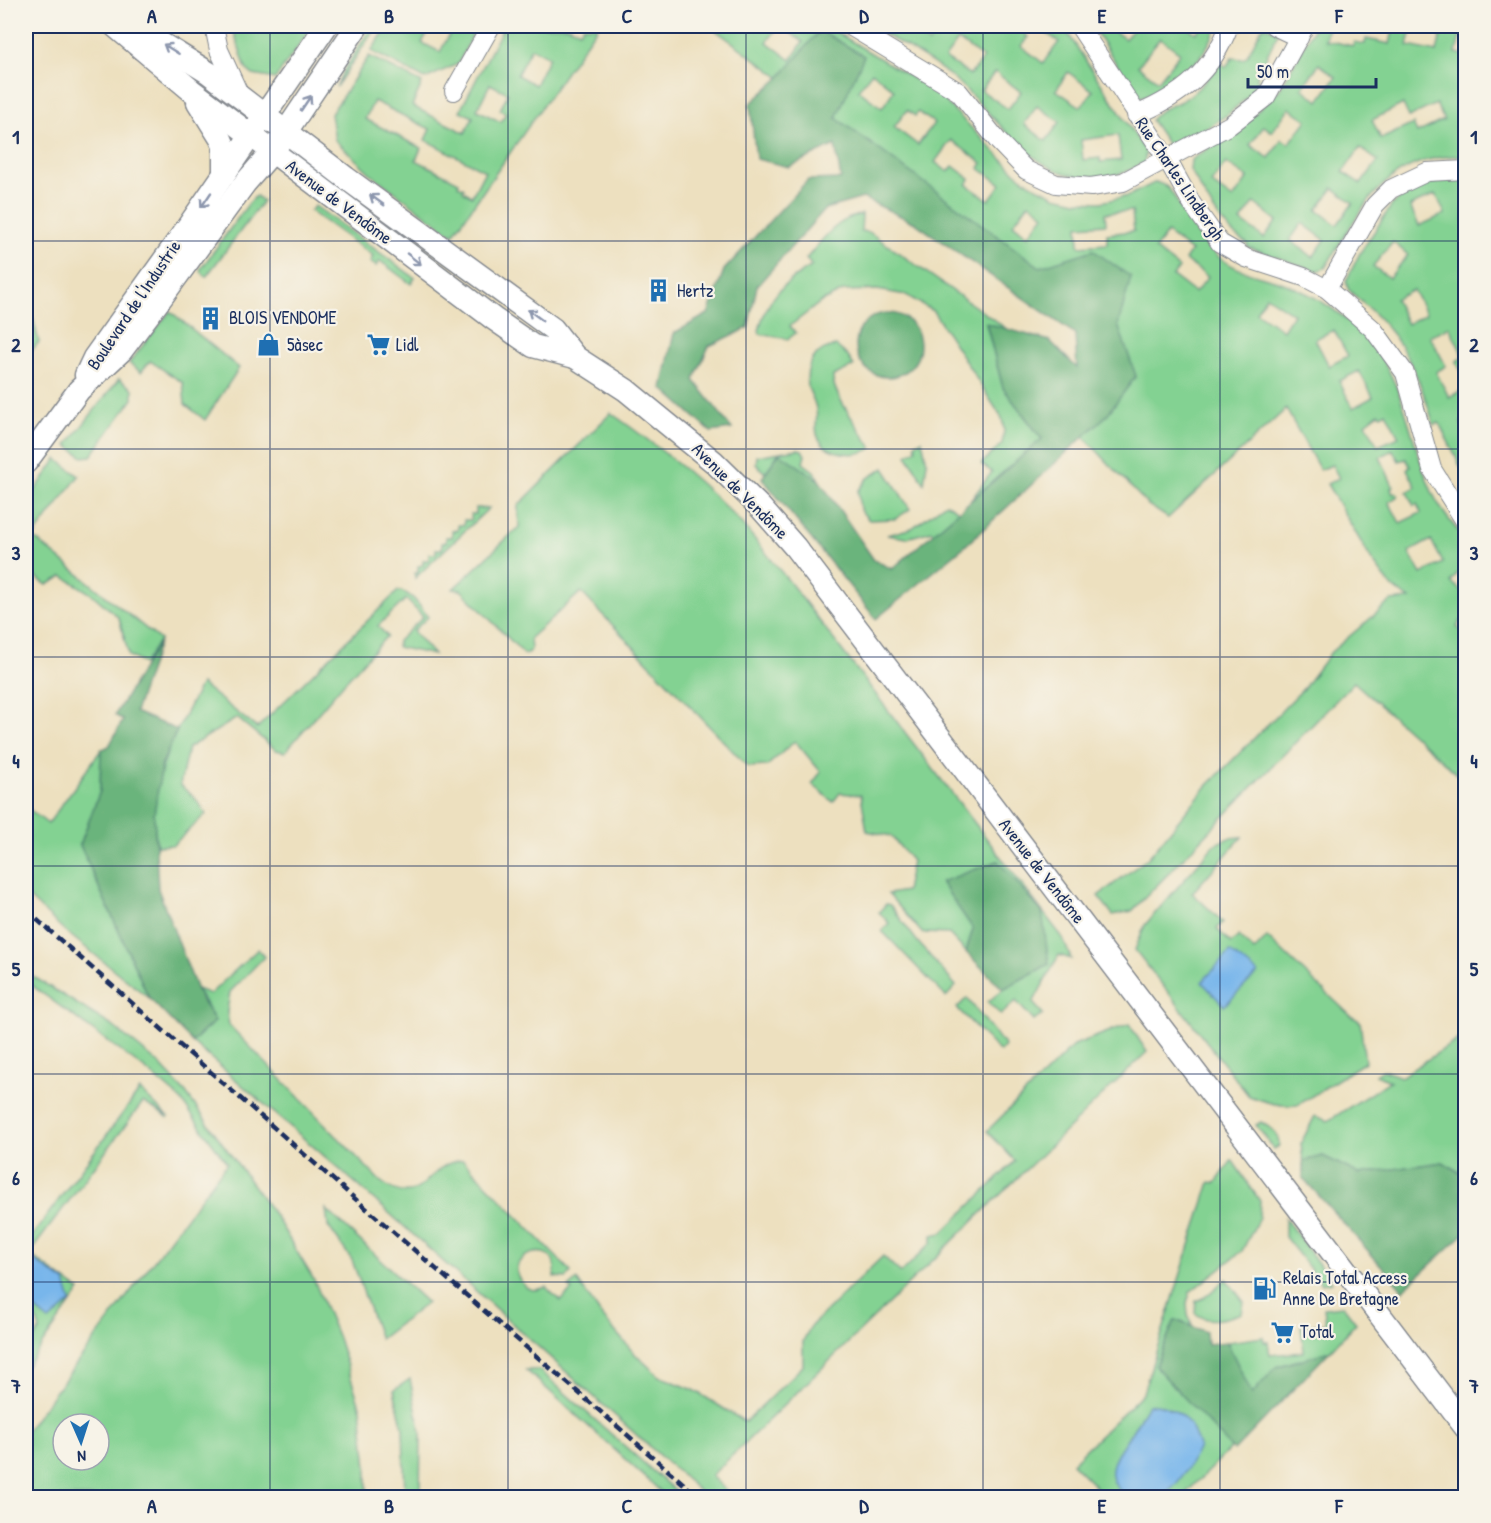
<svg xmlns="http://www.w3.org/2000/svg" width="1491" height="1523" font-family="'Patrick Hand',sans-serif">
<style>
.green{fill:#83d292;stroke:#4f8078;stroke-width:1.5;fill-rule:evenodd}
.forest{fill:#6ab47c;stroke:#42726d;stroke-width:1.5}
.water{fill:#78b6eb;stroke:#4a72a4;stroke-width:1.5}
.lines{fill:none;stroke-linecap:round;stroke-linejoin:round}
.minor-casing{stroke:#84888e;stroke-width:20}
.major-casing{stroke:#84888e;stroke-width:25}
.minor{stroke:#fff;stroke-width:18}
.major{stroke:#fff;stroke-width:22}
.rail{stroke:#1b2f5e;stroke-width:4.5;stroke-dasharray:9 4.5;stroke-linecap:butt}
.oneway{stroke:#8d97ae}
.grid{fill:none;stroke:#1b2f5e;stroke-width:1.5;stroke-opacity:0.55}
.labels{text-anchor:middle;stroke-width:4.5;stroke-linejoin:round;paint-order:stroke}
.street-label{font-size:18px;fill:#1b2f5e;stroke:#f7f3e8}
.poi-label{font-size:18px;fill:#1b2f5e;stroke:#f7f3e8;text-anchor:start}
.neatline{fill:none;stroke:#1b2f5e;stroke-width:2}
.grid-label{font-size:20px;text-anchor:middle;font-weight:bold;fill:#1b2f5e}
</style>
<rect width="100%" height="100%" fill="#f7f3e8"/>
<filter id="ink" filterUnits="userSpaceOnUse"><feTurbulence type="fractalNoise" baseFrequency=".0167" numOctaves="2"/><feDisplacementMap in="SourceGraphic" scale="12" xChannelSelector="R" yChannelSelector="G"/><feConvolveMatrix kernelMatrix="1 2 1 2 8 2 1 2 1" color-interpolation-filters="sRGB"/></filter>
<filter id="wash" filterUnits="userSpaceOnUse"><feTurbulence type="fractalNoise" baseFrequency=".008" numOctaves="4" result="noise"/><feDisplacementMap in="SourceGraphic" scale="24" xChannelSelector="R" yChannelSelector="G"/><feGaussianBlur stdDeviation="1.35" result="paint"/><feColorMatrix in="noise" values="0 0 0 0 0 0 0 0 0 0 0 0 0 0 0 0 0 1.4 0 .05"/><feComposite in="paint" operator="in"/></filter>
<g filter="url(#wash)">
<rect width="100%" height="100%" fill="#ede0bf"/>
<g class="green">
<polygon points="232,26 313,26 275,79 253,75 246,69"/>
<polygon points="372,26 377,26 336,87 342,73"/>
<polygon points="388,26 431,26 422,43 440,52 454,26 477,26 458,64 425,79 371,51"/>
<path d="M504 26H568L580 31 583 26H598L453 235 372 175 335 140 331 114 369 56 422 83 412 106 465 133 473 117 460 111ZM531 48 549 57 535 85 517 75ZM490 84 508 93 500 110 506 113 501 122 477 110ZM374 101 430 129 425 140 485 171 472 196 463 191 464 188 458 185 459 182 416 160 421 148 365 119Z"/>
<path d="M710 26H779L767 42 791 60 803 42 781 26H826L924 85 939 95 1016 173 1031 184 1055 196 1077 201 1101 202 1128 196 1156 182C1160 184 1165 185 1168 188 1174 194 1178 204 1182 211 1192 228 1204 245 1219 257 1240 274 1263 275 1286 284 1317 296 1346 316 1368 341 1405 382 1409 437 1430 487 1438 507 1451 523 1465 539V570L1462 568 1451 582 1465 593V623L1461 621 1457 627 1465 633V781L1354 682 1132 911 1113 915 1098 896 1148 858 1207 786 1302 690 1331 652 1391 601 1410 599 1391 586 1371 559 1327 484 1339 478 1332 465 1320 470 1286 409 1168 518 1148 505 1083 436 1106 416 1118 325ZM872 72 894 90 882 108 858 90ZM907 110 915 116 918 112 934 123 918 145 894 127ZM951 140 982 163 979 168 1001 184 989 200 967 185 970 179 953 166 948 172 935 162ZM1029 203 1044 215 1028 236 1013 224ZM1132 211 1134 231 1107 234V244L1079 246 1078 226 1106 224 1105 213ZM1167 233 1191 251 1185 260 1208 277 1195 293 1173 276 1179 268 1155 249ZM1266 296 1293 314 1283 330 1256 312ZM1334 330 1348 356 1329 366 1315 339ZM1359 371 1373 397 1353 408 1339 381ZM1386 412 1399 437 1378 446 1366 423 1379 413 1381 415ZM1393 450 1399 461 1406 459 1410 466 1407 469 1416 487 1407 492 1414 506 1417 504 1421 513 1400 523 1389 502 1398 496 1396 492 1393 493 1391 488 1393 486 1380 457ZM1431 540 1443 563 1421 574 1409 552Z"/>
<path d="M870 26H905L929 43 940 27 939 26H1032L1025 35 1028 37 1021 46 1043 63 1059 42 1036 26H1063L1146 152 1144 163C1136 166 1128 172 1119 174 1040 195 1006 123 955 80 930 58 898 43 870 26ZM958 40 983 58 970 75 945 58ZM995 72 1021 92 1008 109 981 90ZM1068 72 1093 91 1081 107 1056 90ZM1037 106 1060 122 1046 141 1024 124ZM1118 135 1121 160 1100 162V158L1083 160 1081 140Z"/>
<path d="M1092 26H1107L1125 39 1136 26H1185L1196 33 1202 26H1217C1207 54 1190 71 1165 87 1155 93 1150 97 1138 97ZM1160 38 1180 53 1158 81 1138 66Z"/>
<path d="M1263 26 1279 31 1257 76 1258 81 1261 85 1227 115 1177 148 1171 149 1151 120C1158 108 1172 107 1183 100 1198 91 1210 76 1221 63L1226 67 1232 58 1243 59 1247 56Z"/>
<path d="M1315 26H1328L1325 40 1353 46 1354 42 1365 44 1366 39 1390 44 1394 26H1465V37L1460 36 1456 53 1465 55 1466 128 1462 141 1465 142V156C1386 153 1361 210 1325 268L1317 271 1247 247 1248 244C1220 229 1206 196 1190 170L1191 160 1242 126 1280 89ZM1412 28 1441 34 1437 52 1408 46ZM1319 64 1336 77 1319 101 1302 88ZM1403 104 1409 117 1436 104 1444 120 1417 133 1413 124 1381 139 1372 120ZM1289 108 1307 120 1289 144 1282 139 1269 158 1250 145 1264 126 1272 132ZM1360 148 1378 161 1361 184 1343 172ZM1226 163 1248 178 1233 199 1211 183ZM1333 188 1353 203 1337 225 1317 210ZM1254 203 1277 221 1264 238 1241 221ZM1302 223 1325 240 1313 257 1290 240Z"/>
<path d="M1453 179H1465V378L1456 361 1464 357 1449 327 1430 336 1446 366 1436 372 1449 397 1465 389V420L1461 422 1465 432V476L1439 423 1434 425C1423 389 1410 353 1385 325 1374 312 1360 301 1348 289L1346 281 1360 253 1392 205C1409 190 1430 181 1453 179ZM1436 194 1445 214 1419 226 1410 206ZM1393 242 1408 255 1389 278 1373 266ZM1413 290 1426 314 1407 324 1395 299Z"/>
<polygon points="256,196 263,201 206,277 200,270 249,203"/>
<polygon points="315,206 415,278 411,284 380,261 376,266 370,262 373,256 310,211"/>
<path d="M862 214 861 231 869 232 1007 329 986 324 1003 388 1042 439 970 501 992 472 981 464 1002 444 1004 430 1002 418 933 311 906 295 877 290 843 291 821 302 790 326 796 333 788 339 760 334 759 331C765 299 786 281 812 266L806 259C822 240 836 219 862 214Z"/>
<polygon points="170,311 239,368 205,420 185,404 183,383 150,361 141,372 129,363"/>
<polygon points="33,319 39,342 26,357 26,341 31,334 26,330 26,321 29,323"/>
<path d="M836 346 847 355 854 366 833 376C831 393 862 432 872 448 857 458 826 455 818 437 814 429 818 417 816 409 815 401 810 394 808 387 804 366 815 348 836 346Z"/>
<polygon points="119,379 133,389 133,399 91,456 83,457 67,445"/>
<path d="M611 413C658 446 702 481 741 523 757 541 772 561 788 580L1063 938 1071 959 1059 955 1033 1003 1043 1014 1034 1021 1016 1001 1001 1015 988 1002 1003 989 1049 964 973 929 966 952 949 934 922 933 888 894 906 891 912 861 891 836 867 831 861 795 840 793 833 802 812 784 821 772 795 741 767 766 748 767 581 592 530 638 531 650 525 655 461 590 453 589 519 527 518 506Z"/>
<polygon points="922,440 927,462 924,483 907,455 916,449 915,444"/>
<polygon points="798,449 802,450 805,455 803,463 815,472 819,480 779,453 765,473 756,464 757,456"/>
<polygon points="57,459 79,476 33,537 160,640 144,664 129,656 119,618 93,595 63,576 47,585 26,570 26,503"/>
<polygon points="884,468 910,509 895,519 869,520 860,510 858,491 868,478"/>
<polygon points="946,503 959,511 933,534 932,531 907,538 887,535 912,528"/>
<polygon points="476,508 489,508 415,578 415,573 418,573 418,566 423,565 423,560 429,560 429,554 436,554 436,549 442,549 442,543 446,542 446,537 452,537 452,531 458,530 458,525 464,525 464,520 471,520 471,514 476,514"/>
<path d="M398 591C412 592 420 607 428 617L413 631 434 655 397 647 398 641 423 617 406 599 378 626 387 636 343 684 285 752 276 750 237 718 188 748 180 785 195 798 206 814 173 845 157 846C156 836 153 824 154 814 156 764 179 726 201 684L257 728Z"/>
<polygon points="101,750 100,791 80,845 149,998 65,931 26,895 26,807 48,824"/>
<path d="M1242 837 1192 893 1223 922 1217 929 1231 943 1239 936 1254 951 1267 937 1352 1017 1360 1021 1365 1062 1298 1105C1279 1107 1266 1102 1249 1096L1135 950 1145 925 1215 844 1229 838Z"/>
<polygon points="886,904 890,905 917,941 956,986 946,997 882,931 889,923 879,912"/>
<path d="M258 949 264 957 230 992 227 1012 229 1025 380 1181C423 1215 425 1162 463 1160L571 1272 567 1278 554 1277C563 1234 495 1255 524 1285 530 1292 538 1290 546 1287L560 1301 572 1290 569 1287 577 1280 601 1315 633 1352 659 1376 694 1390 745 1422 803 1366V1341L811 1326 883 1256 901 1273 932 1242V1235L942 1233 1015 1161 987 1131 1074 1045 1129 1024 1147 1052 711 1476 733 1497 707 1498 360 1187 192 1042 215 1021 197 989 210 994Z"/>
<path d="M26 972 114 1027 157 1062 186 1093 276 1217 314 1280 338 1338 361 1409 367 1467V1497H26V1431L227 1163 181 1100 146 1070 26 981ZM63 1424H99V1460H63Z"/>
<polygon points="967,998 1005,1046 1000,1052 957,1008"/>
<polygon points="1465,1035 1465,1176 1443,1162 1359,1174 1323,1156 1303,1161 1301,1143 1315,1116 1328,1121 1390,1081 1376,1075 1383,1070 1401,1077"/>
<polygon points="140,1090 169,1118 143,1102 29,1254 80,1291 26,1367 26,1352 40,1329 36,1318 26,1310 26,1302 49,1320 65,1282 26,1255 26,1244"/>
<path d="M1261 1122C1272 1129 1279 1132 1279 1146L1274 1149 1256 1125Z"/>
<polygon points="1232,1160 1260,1201 1259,1218 1242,1251 1190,1292 1187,1304 1188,1315 1192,1326 1175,1320 1155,1366 1232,1447 1182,1497 1106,1497 1072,1463 1143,1393 1210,1182 1216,1183"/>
<polygon points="326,1209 427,1303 380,1339 352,1260 328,1226"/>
<polygon points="1285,1218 1332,1282 1322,1284 1285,1237"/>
<path d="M1226 1279 1244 1302 1242 1313C1227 1318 1209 1325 1195 1313L1196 1301 1204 1298Z"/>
<polygon points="1343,1306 1356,1323 1330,1351 1276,1367 1252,1395 1227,1342 1263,1337 1264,1342 1268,1342 1270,1355 1304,1352 1301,1326 1326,1324 1324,1308"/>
<polygon points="526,1370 539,1370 682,1497 667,1497"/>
<polygon points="410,1379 421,1434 420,1497 405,1497 403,1429 394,1390"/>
</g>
<g class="forest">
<polygon points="820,30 864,56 836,118 1040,267 1093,250 1131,277 1118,325 1136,376 1106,416 965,546 876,619 762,478 779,453 819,480 874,560 892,569 1042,439 1003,388 986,323 1050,341 1077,368 1075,334 915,223 863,198 825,209 757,286 748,328 709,346 694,380 732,429 711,432 662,388 674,333 708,314 724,270 808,180 841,179 835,145 789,167 756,159 750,104 780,77"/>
<circle cx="888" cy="345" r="32"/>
<polygon points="160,640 135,712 177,730 162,764 154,814 158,889 200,998 215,1021 192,1042 149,998 80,845 100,791 101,750 109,746 123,720 115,715"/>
<polygon points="998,861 1042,912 1049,964 1003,989 966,952 973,929 941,882"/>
<polygon points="1323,1156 1359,1174 1443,1162 1465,1176 1465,1233 1403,1290 1303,1178 1303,1161"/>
<polygon points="1175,1320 1206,1332 1207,1344 1227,1342 1252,1394 1276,1367 1330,1351 1234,1451 1155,1366"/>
</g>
<g class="water">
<polygon points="1230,952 1258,973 1224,1006 1202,982"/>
<polygon points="26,1255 65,1282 71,1302 49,1321 26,1302"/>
<path d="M1157 1404C1183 1411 1192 1422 1199 1447 1192 1462 1174 1494 1157 1498 1148 1499 1137 1498 1128 1497 1098 1477 1116 1455 1131 1433 1137 1424 1142 1414 1148 1405Z"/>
</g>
</g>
<g filter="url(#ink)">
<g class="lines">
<defs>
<g id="minor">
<polyline points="214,26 219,50 241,98"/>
<polyline points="850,26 959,92 998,141 1026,170 1056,184 1091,187 1123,182 1230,125 1266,97 1305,26"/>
<polyline points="1079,26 1167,159 1192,204 1220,243 1246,258 1304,277 1327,289 1373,329 1405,373 1432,469 1466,523"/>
<polyline points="1274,26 1299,38"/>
<polyline points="454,91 491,26"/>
<path d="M1136 115C1181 96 1212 72 1229 26"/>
<polyline points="1327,289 1375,205 1391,189 1427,172 1466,170"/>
</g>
<g id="major">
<polyline points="115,26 191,90 494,319 533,346 575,357 626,390 714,462 760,507 795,547 1466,1428"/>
<polyline points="133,26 209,73 346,178 553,329 575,357"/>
<polyline points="198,102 221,139 224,146 224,173"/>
<polyline points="86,375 94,358 185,231 326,26"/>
<polyline points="26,462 79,390 121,351 161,298 245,183 273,151 357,26"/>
</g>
</defs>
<use href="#minor" class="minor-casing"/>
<use href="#major" class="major-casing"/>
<use href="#minor" class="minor"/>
<use href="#major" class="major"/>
<polyline class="rail" points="26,910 345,1190 700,1498"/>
</g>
<defs><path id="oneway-shaft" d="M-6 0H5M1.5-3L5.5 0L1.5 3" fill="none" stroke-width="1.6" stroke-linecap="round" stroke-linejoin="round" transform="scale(1.5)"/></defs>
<g class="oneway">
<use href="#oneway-shaft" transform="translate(171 49) rotate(-148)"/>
<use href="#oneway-shaft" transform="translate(306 103) rotate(-56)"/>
<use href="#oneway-shaft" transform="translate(206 200) rotate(124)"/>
<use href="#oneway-shaft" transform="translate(377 200) rotate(-144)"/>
<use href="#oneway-shaft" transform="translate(414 259) rotate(38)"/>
<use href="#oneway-shaft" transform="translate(535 315) rotate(-144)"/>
</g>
</g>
<path class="grid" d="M270 26V1498M508 26V1498M746 26V1498M983 26V1498M1220 26V1498M26 241H1466M26 449H1466M26 657H1466M26 866H1466M26 1074H1466M26 1282H1466"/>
<defs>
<symbol id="building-bare" viewBox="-9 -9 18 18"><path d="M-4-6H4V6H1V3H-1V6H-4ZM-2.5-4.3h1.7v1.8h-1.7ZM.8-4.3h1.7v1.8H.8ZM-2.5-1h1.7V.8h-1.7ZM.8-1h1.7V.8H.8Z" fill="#1f6fb2" stroke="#f7f3e8" stroke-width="2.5" paint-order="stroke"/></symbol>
<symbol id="shop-bare" viewBox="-9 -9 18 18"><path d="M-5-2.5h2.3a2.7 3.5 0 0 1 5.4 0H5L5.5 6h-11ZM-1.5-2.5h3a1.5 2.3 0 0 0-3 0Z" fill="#1f6fb2" stroke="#f7f3e8" stroke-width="2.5" paint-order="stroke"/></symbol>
<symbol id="supermarket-bare" viewBox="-9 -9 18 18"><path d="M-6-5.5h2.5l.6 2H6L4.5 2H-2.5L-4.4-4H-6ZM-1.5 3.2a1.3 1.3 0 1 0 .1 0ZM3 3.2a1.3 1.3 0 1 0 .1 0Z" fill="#1f6fb2" stroke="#f7f3e8" stroke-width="2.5" paint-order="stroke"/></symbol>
<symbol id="fuel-bare" viewBox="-9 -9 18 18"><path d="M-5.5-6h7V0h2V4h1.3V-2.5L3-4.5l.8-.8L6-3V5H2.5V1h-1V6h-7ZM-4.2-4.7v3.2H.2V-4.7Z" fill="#1f6fb2" stroke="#f7f3e8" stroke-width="2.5" paint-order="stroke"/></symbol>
</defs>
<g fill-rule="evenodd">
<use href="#building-bare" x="642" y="274" width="33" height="33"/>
<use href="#building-bare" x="194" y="302" width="33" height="33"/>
<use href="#shop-bare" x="252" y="328" width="33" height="33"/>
<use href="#supermarket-bare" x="362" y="328" width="33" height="33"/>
<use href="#fuel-bare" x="1248" y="1272" width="33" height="33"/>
<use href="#supermarket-bare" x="1266" y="1316" width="33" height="33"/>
</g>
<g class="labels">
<g class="street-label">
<text transform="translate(1180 179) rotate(56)" y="6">Rue Charles Lindbergh</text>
<text transform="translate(339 202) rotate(37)" y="6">Avenue de Vendôme</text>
<text transform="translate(134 305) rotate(-56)" y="6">Boulevard de l'Industrie</text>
<text transform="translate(740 491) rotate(45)" y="6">Avenue de Vendôme</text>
<text transform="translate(1042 871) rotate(52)" y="6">Avenue de Vendôme</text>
</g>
<g class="poi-label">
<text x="677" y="297">Hertz</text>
<text x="229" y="324">BLOIS VENDOME</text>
<text x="287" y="351">5àsec</text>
<text x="396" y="351">Lidl</text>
<text x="1283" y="1284">Relais Total Access<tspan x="1283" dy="21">Anne De Bretagne</tspan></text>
<text x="1300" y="1338">Total</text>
</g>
</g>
<rect width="1491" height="1523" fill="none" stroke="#f7f3e8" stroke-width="66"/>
<g transform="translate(81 1442) rotate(177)"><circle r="28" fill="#f7f3e8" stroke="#9fa5b1" stroke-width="1.5"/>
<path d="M0-4.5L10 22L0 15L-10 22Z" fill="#1f6fb2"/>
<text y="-9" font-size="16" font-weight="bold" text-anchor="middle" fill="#1b2f5e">N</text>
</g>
<path d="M1248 78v9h128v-9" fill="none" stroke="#1b2f5e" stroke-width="3"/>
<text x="1257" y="78" font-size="18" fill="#1b2f5e" stroke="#f7f3e8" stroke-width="4.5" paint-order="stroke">50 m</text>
<rect x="33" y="33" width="1425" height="1457" class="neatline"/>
<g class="grid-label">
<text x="152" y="23">A</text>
<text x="389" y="23">B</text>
<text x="627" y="23">C</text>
<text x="864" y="23">D</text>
<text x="1102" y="23">E</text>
<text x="1339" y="23">F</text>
<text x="16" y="144">1</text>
<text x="1474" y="144">1</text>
<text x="16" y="352">2</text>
<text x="1474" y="352">2</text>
<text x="16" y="560">3</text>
<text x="1474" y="560">3</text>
<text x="16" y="768">4</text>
<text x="1474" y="768">4</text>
<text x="16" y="976">5</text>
<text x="1474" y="976">5</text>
<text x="16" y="1185">6</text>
<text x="1474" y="1185">6</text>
<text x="16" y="1393">7</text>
<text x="1474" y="1393">7</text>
<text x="152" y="1513">A</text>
<text x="389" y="1513">B</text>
<text x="627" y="1513">C</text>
<text x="864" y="1513">D</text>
<text x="1102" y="1513">E</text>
<text x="1339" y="1513">F</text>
</g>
</svg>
